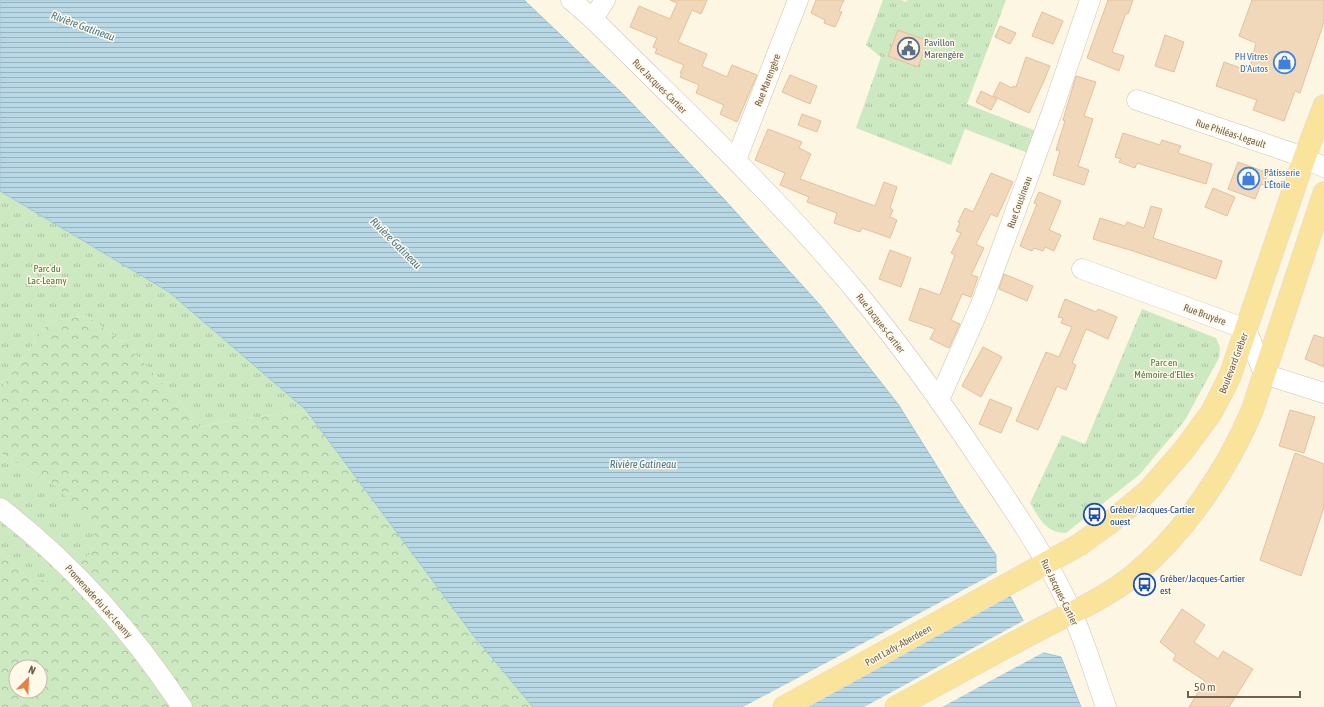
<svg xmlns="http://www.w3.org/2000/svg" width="1324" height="707" font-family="'Asap Condensed',sans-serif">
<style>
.forest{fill:url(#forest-crowns);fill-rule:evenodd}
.park{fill:url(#park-tufts)}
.water{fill:url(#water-rules);stroke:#9ec6d7}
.pier{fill:#fcf6e3}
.building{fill:#f1d8bb;stroke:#e3c19c}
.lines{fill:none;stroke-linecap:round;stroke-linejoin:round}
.minor-casing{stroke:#cfc1ad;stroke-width:21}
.major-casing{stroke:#ddd8d3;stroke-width:23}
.minor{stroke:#fff;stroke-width:20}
.major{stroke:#fae49c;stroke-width:22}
.labels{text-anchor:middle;stroke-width:3;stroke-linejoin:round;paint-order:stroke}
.service-label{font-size:10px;fill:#4e5e75;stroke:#fff9e9;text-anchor:start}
.shop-label{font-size:10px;fill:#366cbe;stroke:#fff9e9;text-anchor:end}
.street-label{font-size:10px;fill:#735e49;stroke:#fff9e9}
.park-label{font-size:10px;fill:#4b7942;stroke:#fff9e9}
.transit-label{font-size:10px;fill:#164399;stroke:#fff9e9;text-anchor:start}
.water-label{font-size:11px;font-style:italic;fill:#46788e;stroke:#fff9e9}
</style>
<defs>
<pattern id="forest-crowns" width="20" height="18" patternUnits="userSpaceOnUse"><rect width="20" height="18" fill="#cce9c2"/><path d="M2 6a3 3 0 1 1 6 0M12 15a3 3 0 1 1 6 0" fill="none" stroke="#aac0a0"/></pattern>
<pattern id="park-tufts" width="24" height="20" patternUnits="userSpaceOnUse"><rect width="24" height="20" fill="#cce9c2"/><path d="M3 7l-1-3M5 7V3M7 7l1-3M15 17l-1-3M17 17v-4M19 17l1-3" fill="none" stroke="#aac0a0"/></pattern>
<pattern id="water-rules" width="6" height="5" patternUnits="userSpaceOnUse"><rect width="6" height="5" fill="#b8d8e5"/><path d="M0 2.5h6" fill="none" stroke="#9ab2bc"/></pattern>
</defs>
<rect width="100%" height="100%" fill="#fcf6e3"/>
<path class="forest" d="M86 315 128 346 180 402 200 427 211 424 306 410 473 635 533 707H0V551L27 577 57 487 0 453V390L49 322ZM16 667H40V691H16Z"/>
<g class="park">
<polygon points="883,0 901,0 906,2 907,0 1006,0 967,104 1036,131 1028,153 965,129 951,165 856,128 881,57 866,45"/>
<polygon points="0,191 169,292 306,410 211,424 200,427 180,402 128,346 86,315 49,322 0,390"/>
<path d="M1142 309 1216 338 1220 347 1219 358 1185 420 1140 474 1066 533C1046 533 1039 518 1030 503L1062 435 1085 444Z"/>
<polygon points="0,453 57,487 94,529 92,552 53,582 27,577 0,551"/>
</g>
<polygon class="water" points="0,0 524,0 624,95 723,198 820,305 898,404 958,500 996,555 996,570 1040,652 1061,657 1081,707 533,707 473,635 306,410 169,292 0,191"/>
<g class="pier">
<polygon points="999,571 1012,595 808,707 743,707"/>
<polygon points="1025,620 1042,650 1046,651 942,707 864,707"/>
</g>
<g class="building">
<polygon points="670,0 707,0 701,14 692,10 678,42 707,54 702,66 727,77 732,65 757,75 737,122 720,114 724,105 696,93 699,85 680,77 682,73 680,73 684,65 655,53 657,49 653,47 657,38 630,27 639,6 670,19 677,3"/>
<polygon points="816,0 844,0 839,11 842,12 835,27 824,23 825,20 811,13"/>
<polygon points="1108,0 1133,0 1128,14 1126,13 1112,52 1124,56 1119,71 1087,58"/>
<polygon points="1252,0 1324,0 1324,22 1300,93 1295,91 1284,121 1253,110 1257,100 1216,86 1224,62 1249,71 1256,43 1239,36"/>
<polygon points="1042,12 1063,21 1053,44 1032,36"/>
<polygon points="1000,26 1016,33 1010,44 995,37"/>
<polygon points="898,30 928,41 918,67 888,56"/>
<polygon points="1165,35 1184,42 1174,72 1155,66"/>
<polygon points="1026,57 1050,66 1043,83 1029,113 993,96 1000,82 1012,88 1013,86 1016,87"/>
<polygon points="790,75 817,86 810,104 782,92"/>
<polygon points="1076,76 1096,82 1084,116 1093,119 1078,166 1089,170 1084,185 1053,175 1060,151 1056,150 1065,121 1063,120"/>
<polygon points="981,91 997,99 991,110 976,102"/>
<polygon points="802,114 821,121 817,132 798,125"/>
<polygon points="768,129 802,142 799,148 811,154 800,179 875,206 884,182 897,187 890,208 893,210 890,217 897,220 890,238 862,228 860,232 834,223 837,213 807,202 809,197 780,185 785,173 755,160"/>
<polygon points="1123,133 1160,145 1162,140 1181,146 1178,153 1212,164 1206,184 1137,163 1135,168 1119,162 1121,159 1115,157"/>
<polygon points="1238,162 1268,173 1264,185 1261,184 1255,199 1228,189"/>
<polygon points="991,173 1013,182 997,217 991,214 976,244 984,248 971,275 978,277 971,297 962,294 951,320 960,324 949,348 930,339 935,329 909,320 920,288 940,295 955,255 951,253 961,233 956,231 960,223 958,222 965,208 973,212"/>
<polygon points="1213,188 1235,197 1227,216 1205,207"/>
<polygon points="1039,192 1061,201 1049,230 1061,235 1054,251 1045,247 1043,251 1034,248 1032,251 1020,246 1037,204 1034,203"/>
<polygon points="1151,206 1162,209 1153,238 1222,261 1216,279 1133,251 1093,239 1100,218 1125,226 1127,222 1144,228"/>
<polygon points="890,250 911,258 901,287 879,279"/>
<polygon points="1004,274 1033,286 1027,301 999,289"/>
<polygon points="1065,299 1096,312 1098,309 1117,317 1108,339 1086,329 1072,363 1076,365 1066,390 1057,386 1038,430 1016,421 1046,352 1059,357 1072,327 1061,323 1063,318 1058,317"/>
<polygon points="1314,335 1324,338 1324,367 1305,359"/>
<polygon points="983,347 1002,357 981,397 962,386"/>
<polygon points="990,399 1012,408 1001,433 979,424"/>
<polygon points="1290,410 1315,417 1304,453 1279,446"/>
<polygon points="1295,453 1324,464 1324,507 1301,576 1260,560"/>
<polygon points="1182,609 1205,625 1194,642 1218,659 1223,651 1253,669 1229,707 1189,707 1205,681 1173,660 1176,655 1160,642"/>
</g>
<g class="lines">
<defs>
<g id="minor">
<path d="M571 0 593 19C683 109 778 197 859 295 903 348 942 403 980 460 1013 509 1048 558 1072 613 1085 642 1095 676 1106 707"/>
<polyline points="593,19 605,0"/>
<polyline points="1137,100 1292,153 1324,167"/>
<polyline points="736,160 798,0"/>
<polyline points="1082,269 1246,329 1264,374 1324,393"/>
<polyline points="939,400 982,302 1052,112 1090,0"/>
<path d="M0 508C73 564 132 631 182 707"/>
</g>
<g id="major">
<polyline points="784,707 1079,545 1108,524 1147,492 1183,451 1211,413 1221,394 1230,376 1304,159 1324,106"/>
<path d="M896 707C944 681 991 655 1040 629 1072 612 1106 598 1134 575 1185 532 1226 472 1252 411L1324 193"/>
</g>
</defs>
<use href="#minor" class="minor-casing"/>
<use href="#major" class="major-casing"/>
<use href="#minor" class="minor"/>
<use href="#major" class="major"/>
</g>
<defs>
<symbol id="civic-ring" viewBox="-11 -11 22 22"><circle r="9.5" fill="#fff9e9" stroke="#5c6f8a" stroke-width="1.5"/><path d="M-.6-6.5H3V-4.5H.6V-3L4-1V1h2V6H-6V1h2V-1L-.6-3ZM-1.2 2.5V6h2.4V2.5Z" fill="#5c6f8a"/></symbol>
<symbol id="shop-ring" viewBox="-11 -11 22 22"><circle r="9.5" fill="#fff9e9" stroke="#3f7fe0" stroke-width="1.5"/><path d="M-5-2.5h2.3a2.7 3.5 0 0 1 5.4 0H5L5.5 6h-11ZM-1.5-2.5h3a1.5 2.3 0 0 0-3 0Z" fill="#3f7fe0"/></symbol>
<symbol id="bus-ring" viewBox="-11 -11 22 22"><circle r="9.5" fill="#fff9e9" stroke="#1a4fb4" stroke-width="1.5"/><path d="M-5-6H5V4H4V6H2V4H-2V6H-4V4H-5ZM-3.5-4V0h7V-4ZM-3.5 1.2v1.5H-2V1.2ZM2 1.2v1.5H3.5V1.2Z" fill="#1a4fb4"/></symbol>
</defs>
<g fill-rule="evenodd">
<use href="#civic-ring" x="896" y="36" width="25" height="25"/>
<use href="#shop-ring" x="1272" y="50" width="25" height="25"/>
<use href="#shop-ring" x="1236" y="166" width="25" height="25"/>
<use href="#bus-ring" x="1082" y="502" width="25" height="25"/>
<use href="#bus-ring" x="1132" y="572" width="25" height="25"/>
</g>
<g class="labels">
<g class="service-label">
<text x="924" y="46">Pavillon<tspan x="924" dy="12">Marengère</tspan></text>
</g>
<g class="shop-label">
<text x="1268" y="60">PH Vitres<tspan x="1268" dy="12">D'Autos</tspan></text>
<text x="1264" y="176" text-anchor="start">Pâtisserie<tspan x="1264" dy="12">L'Étoile</tspan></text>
</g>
<g class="street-label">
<text transform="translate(767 80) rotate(-69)" y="4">Rue Marengère</text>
<text transform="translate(660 86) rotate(45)" y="4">Rue Jacques-Cartier</text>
<text transform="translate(1231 133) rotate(18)" y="4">Rue Philéas-Legault</text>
<text transform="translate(1019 202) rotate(-70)" y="4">Rue Cousineau</text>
<text transform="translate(1205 314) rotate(20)" y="4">Rue Bruyère</text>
<text transform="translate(881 323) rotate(52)" y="4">Rue Jacques-Cartier</text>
<text transform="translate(1233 363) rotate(-69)" y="4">Boulevard Gréber</text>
<text transform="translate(1060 592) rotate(64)" y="4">Rue Jacques-Cartier</text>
<text transform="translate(99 601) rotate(48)" y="4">Promenade du Lac-Leamy</text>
<text transform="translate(898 645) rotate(-29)" y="4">Pont Lady-Aberdeen</text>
</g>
<g class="park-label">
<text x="47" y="272">Parc du<tspan x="47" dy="12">Lac-Leamy</tspan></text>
<text x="1164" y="366">Parc en<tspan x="1164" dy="12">Mémoire-d'Elles</tspan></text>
</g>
<g class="transit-label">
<text x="1110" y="513">Gréber/Jacques-Cartier<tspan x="1110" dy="12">ouest</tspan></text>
<text x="1160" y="582">Gréber/Jacques-Cartier<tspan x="1160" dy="12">est</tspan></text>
</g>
<g class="water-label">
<text transform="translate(83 26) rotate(20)" y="4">Rivière Gatineau</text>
<text transform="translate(396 243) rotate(45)" y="4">Rivière Gatineau</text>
<text x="643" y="468">Rivière Gatineau</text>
</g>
</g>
<g transform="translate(28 679) rotate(24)"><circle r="19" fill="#fff9e9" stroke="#c7bba9"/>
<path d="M0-3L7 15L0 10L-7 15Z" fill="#e58249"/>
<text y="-6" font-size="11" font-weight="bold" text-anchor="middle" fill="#735e49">N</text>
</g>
<path d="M1188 691v6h112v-6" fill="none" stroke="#735e49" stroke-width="2"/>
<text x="1194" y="691" font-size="12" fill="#735e49" stroke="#fff9e9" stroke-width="3" paint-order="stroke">50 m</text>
</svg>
